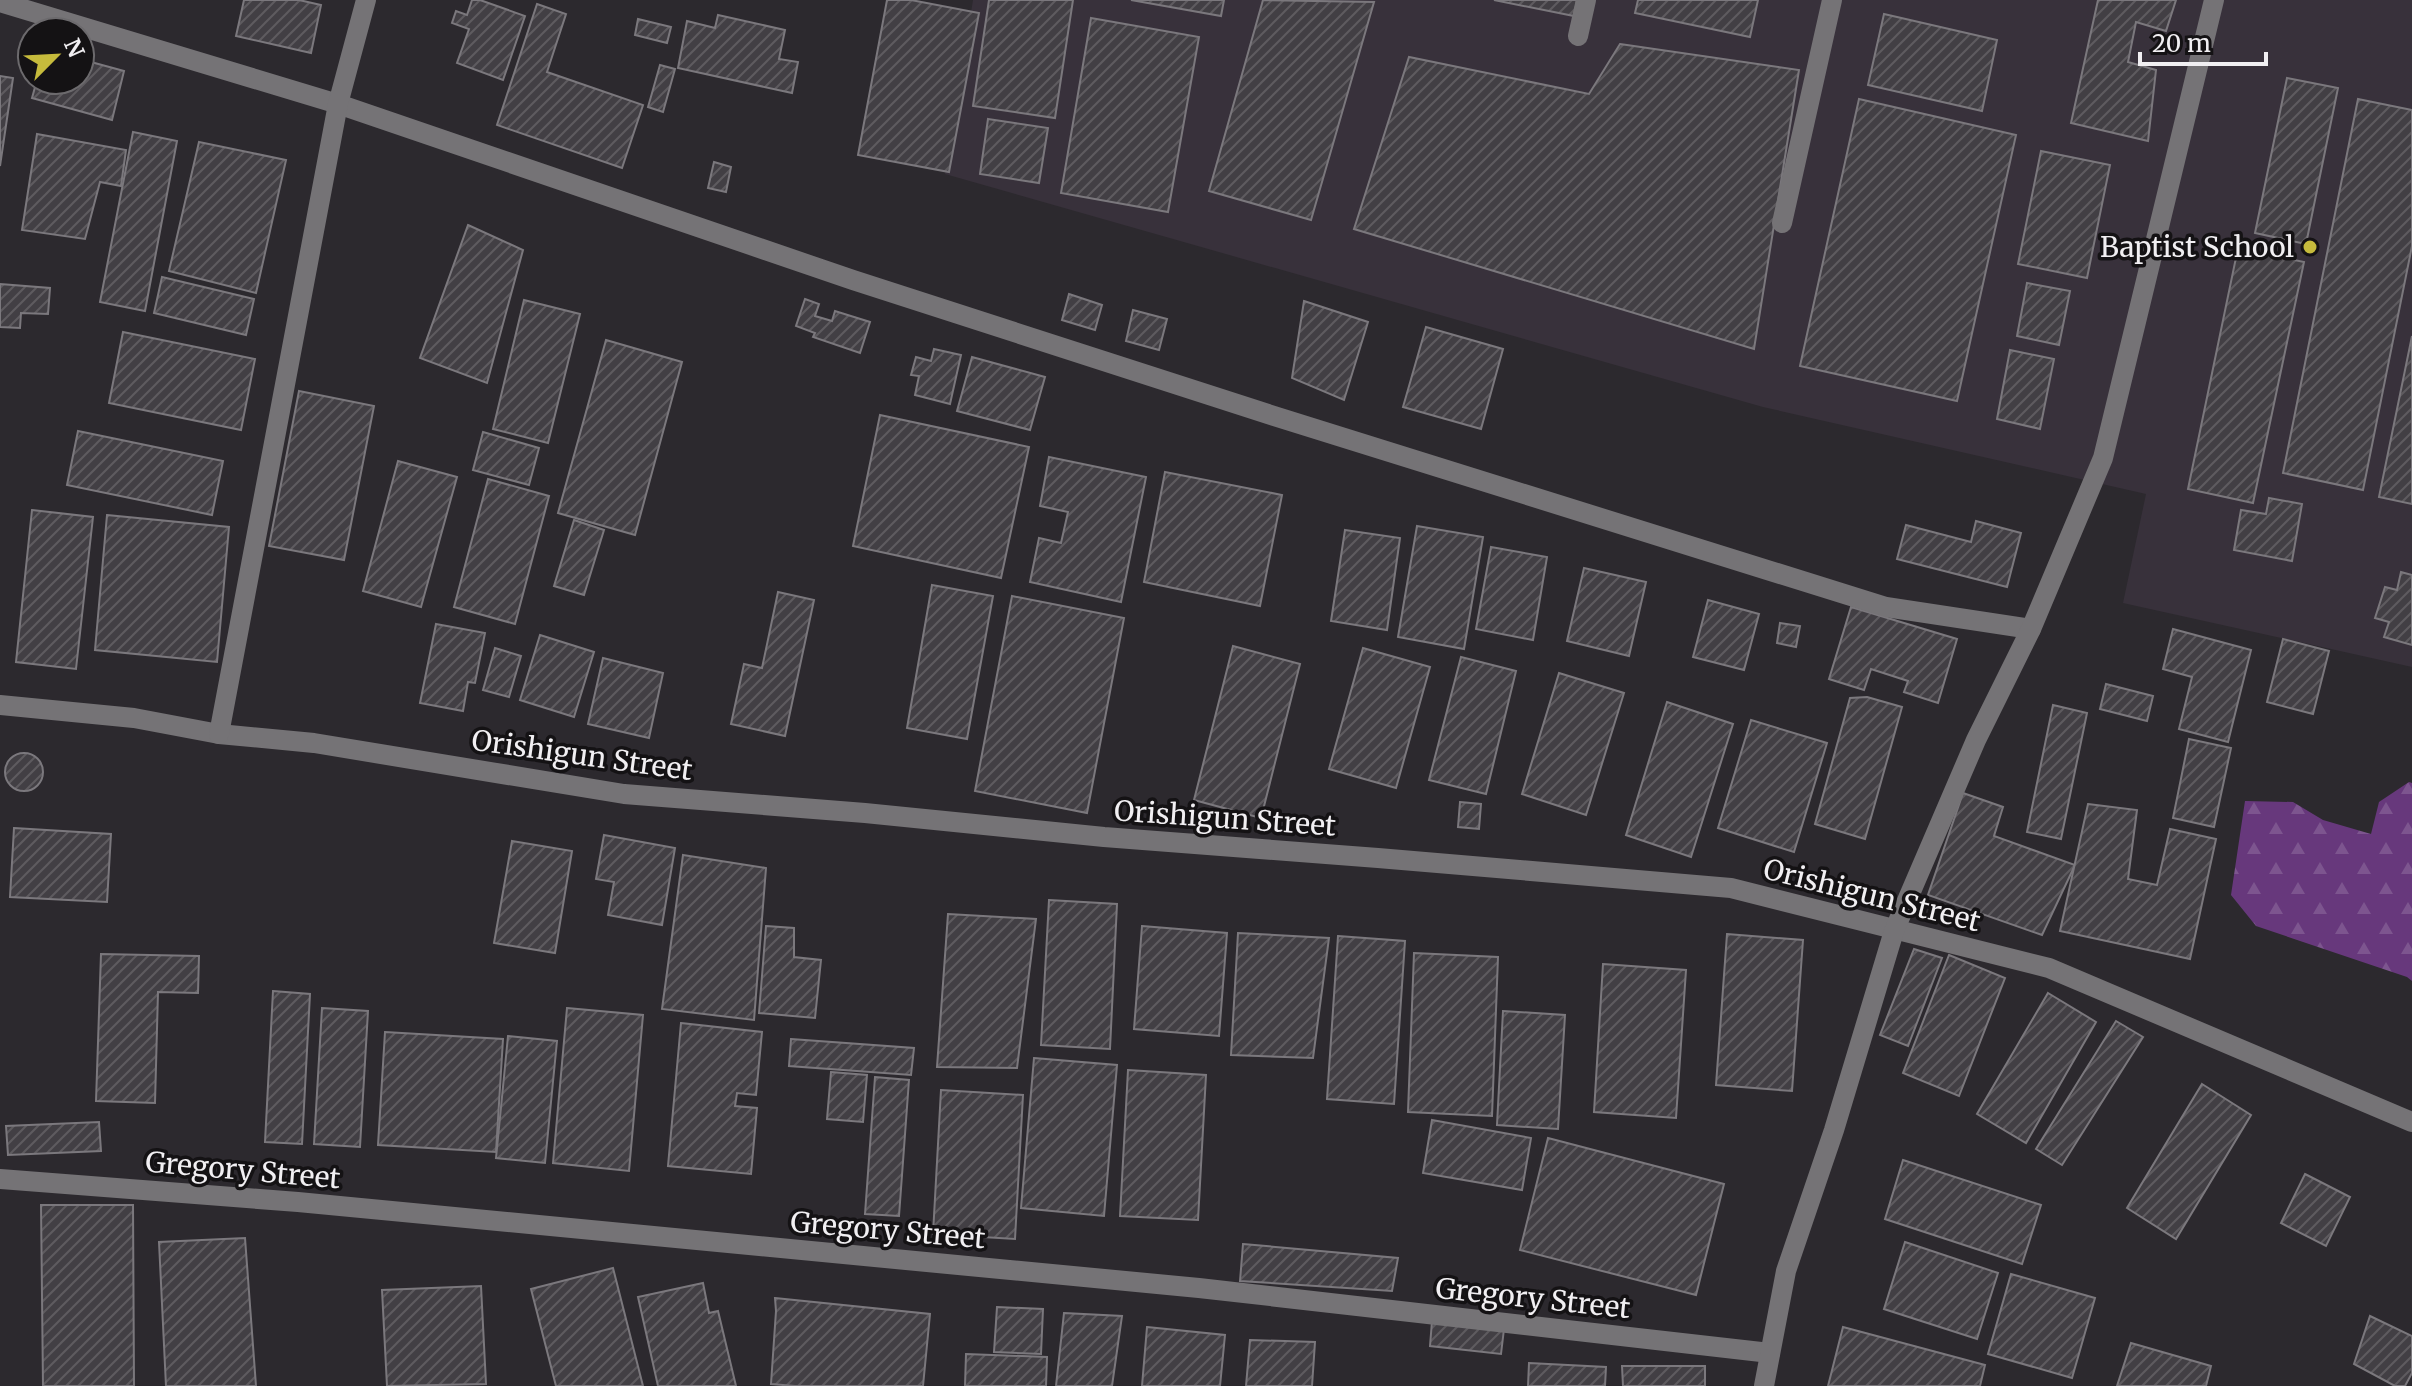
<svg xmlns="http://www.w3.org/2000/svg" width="2412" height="1386" font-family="Merriweather,serif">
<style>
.built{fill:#38313b}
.forest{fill:url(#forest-firs)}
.building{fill:url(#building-hatch);stroke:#7b787d;stroke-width:2}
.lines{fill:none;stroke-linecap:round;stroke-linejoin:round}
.minor{stroke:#757376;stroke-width:20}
.poi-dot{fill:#c6bb3c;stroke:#141214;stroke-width:3}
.labels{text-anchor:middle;stroke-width:7;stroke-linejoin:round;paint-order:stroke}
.poi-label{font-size:28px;fill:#f1eff2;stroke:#141214;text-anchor:end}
.street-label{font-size:28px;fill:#f1eff2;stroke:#141214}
</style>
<defs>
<pattern id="forest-firs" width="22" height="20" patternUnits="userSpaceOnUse" patternTransform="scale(2)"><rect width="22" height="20" fill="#67387c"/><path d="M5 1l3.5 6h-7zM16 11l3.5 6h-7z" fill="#7d558f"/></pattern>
<pattern id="building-hatch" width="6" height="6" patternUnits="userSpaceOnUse" patternTransform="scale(2)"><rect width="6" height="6" fill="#423f44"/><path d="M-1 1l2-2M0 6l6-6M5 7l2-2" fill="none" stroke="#5e5b5f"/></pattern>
</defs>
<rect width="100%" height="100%" fill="#2c292e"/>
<polygon class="built" points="973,0 2412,0 2412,667 2123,603 2146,494 1763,407 945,174"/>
<polygon class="forest" points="2409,782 2412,783 2412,981 2407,977 2256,926 2231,895 2245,801 2293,802 2323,820 2371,834 2379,802"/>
<g class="building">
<polygon points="244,0 299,0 321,5 311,53 236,36"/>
<polygon points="472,0 480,0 525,16 503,80 457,63 469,29 452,23 456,11 467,15"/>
<polygon points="887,0 911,0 979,13 949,172 858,155"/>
<polygon points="989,0 1073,0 1055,118 973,106"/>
<polygon points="1131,0 1224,0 1221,16"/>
<polygon points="1263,0 1374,2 1311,220 1209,191"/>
<polygon points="1494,0 1577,0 1574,16"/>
<polygon points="1638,0 1758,0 1750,37 1635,13"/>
<polygon points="2098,0 2176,0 2166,31 2136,22 2128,62 2156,70 2148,141 2071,123"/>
<polygon points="537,4 566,14 547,72 643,105 622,168 497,125"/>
<polygon points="1884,14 1997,40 1982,111 1868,85"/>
<polygon points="718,15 785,30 779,59 798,62 792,93 678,68 687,21 715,28"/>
<polygon points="1091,18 1199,37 1168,212 1061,193"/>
<polygon points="638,19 671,27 667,43 635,35"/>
<polygon points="1620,44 1799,70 1754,349 1354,229 1409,57 1589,94"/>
<polygon points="80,59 124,71 112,120 32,98 37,80 80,80"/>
<polygon points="660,65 675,69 663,112 648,107"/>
<polygon points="0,76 13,78 0,166"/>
<polygon points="2287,78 2338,88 2306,244 2255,233"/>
<polygon points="1859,99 2016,135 1957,401 1800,366"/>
<polygon points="2358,99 2412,110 2412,246 2363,490 2283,473"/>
<polygon points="988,119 1048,128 1039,183 980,174"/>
<polygon points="133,132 177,141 145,311 100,302"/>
<polygon points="37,134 126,150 121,186 100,182 85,239 22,230"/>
<polygon points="199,142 286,160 256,293 169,271"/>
<polygon points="2041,151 2110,165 2087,278 2018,264"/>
<polygon points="714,162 731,167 726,192 708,188"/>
<polygon points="468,225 523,250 487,383 420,358"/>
<polygon points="2238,248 2304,262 2253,503 2188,489"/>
<polygon points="162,277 254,299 246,335 154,313"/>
<polygon points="2027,283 2070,291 2059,345 2017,336"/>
<polygon points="0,284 50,288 48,314 21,313 20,328 0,327"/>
<polygon points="1069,294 1102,305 1095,330 1062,320"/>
<polygon points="805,299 819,304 815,316 832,321 835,311 870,322 860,353 813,337 815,333 796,326"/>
<polygon points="524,300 580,314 548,443 493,429"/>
<polygon points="1304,301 1368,322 1344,400 1292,378"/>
<polygon points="1133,310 1167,319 1159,350 1126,341"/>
<polygon points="1426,327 1503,349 1481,429 1403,407"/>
<polygon points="123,332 255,359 241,430 109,403"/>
<polygon points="2412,336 2412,504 2379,497"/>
<polygon points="606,340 682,362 635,535 558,513"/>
<polygon points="934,349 961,355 950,404 915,395 919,376 911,375 916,357 931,361"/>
<polygon points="2010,350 2054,359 2040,429 1997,419"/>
<polygon points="972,357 1045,377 1030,430 957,411"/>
<polygon points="299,391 374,406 344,560 269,546"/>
<polygon points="880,415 1029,447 1001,578 853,546"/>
<polygon points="78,431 223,461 212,515 67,485"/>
<polygon points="483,432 539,448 529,485 473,470"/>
<polygon points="1049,457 1146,477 1121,602 1030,582 1039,538 1061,543 1068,512 1040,506"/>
<polygon points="398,461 457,477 421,607 363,591"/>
<polygon points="1165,472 1282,495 1260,606 1144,582"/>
<polygon points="488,479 549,496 515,624 454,607"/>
<polygon points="2269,498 2302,504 2292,561 2234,550 2241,510 2266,514"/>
<polygon points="32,510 93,517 76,669 16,662"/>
<polygon points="107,515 229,527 217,662 95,650"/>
<polygon points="574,520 604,530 584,595 554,586"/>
<polygon points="1976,521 2021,533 2007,587 1897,559 1906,525 1971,542"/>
<polygon points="1417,526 1483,537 1464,649 1398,637"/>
<polygon points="1345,530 1400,538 1387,630 1331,621"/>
<polygon points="1491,547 1547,557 1533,640 1476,629"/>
<polygon points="1584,568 1646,582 1629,656 1567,641"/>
<polygon points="2401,572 2412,575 2412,645 2384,637 2389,622 2375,618 2385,587 2397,590"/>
<polygon points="932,585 993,596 967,739 907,728"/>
<polygon points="778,592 814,600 785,736 731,724 744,664 762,668"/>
<polygon points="1012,596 1124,618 1087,813 975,791"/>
<polygon points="1708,600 1759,614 1744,670 1693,657"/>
<polygon points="1851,607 1957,639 1938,703 1904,692 1908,681 1871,669 1864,690 1829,679"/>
<polygon points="1780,623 1800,626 1796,647 1777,643"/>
<polygon points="436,624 485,633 475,683 468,682 463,711 420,703"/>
<polygon points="2173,629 2251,650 2228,742 2179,729 2192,677 2163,669"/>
<polygon points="540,635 594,652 574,717 520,700"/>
<polygon points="2283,639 2329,651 2313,714 2267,702"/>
<polygon points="1233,646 1300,664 1261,818 1194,800"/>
<polygon points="495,648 521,656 509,697 483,690"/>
<polygon points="1363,648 1430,667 1396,788 1329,769"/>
<polygon points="1461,657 1516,671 1486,794 1429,780"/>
<polygon points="603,658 663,673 649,738 588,724"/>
<polygon points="1559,673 1624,693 1586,815 1522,794"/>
<polygon points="2106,684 2153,696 2147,721 2100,709"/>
<polygon points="1867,697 1902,707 1865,839 1815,824 1850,698"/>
<polygon points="1667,702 1733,724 1691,857 1626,835"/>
<polygon points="2053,705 2087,713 2061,839 2027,832"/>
<polygon points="1751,720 1827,743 1794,852 1718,828"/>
<polygon points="2189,739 2231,748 2214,827 2173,818"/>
<circle cx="24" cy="772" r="19"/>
<polygon points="1963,793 2003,807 1994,836 2075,865 2042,935 1928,895"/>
<polygon points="1460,802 1481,804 1479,829 1458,827"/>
<polygon points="2088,804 2137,810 2128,879 2157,885 2170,829 2216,839 2190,959 2060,931"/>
<polygon points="14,828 111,834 107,902 10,897"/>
<polygon points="604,835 675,848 662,925 608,915 614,882 596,879"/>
<polygon points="512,841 572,851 555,953 494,943"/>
<polygon points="683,855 766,868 754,1020 662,1009"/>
<polygon points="1049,900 1117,904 1110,1049 1041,1045"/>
<polygon points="948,914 1036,919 1017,1068 937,1067"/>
<polygon points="766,926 794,928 794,957 821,960 815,1018 759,1013"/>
<polygon points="1142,926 1227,933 1219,1036 1134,1029"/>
<polygon points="1238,933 1329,938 1313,1058 1231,1055"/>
<polygon points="1727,934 1803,940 1792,1091 1716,1085"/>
<polygon points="1338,936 1405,941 1394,1104 1327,1099"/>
<polygon points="1914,949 1942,958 1908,1046 1880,1035"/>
<polygon points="1414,953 1498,957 1492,1116 1408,1112"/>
<polygon points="101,954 199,956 198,993 158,992 155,1103 96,1101"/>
<polygon points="1949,955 2005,978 1959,1096 1903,1073"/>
<polygon points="1603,964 1686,970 1676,1118 1594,1112"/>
<polygon points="273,991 310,994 302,1144 265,1142"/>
<polygon points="2048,993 2096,1022 2026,1143 1977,1114"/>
<polygon points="322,1008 368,1011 360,1147 314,1144"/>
<polygon points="567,1008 643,1015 629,1171 553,1163"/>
<polygon points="1503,1011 1565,1015 1558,1129 1497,1125"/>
<polygon points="2116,1021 2143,1037 2062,1165 2036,1149"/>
<polygon points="681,1023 762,1032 756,1095 737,1093 735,1106 757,1108 751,1174 668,1166"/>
<polygon points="385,1032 503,1039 496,1152 378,1145"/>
<polygon points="508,1036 557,1041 545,1163 496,1158"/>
<polygon points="791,1039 914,1048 911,1075 789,1066"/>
<polygon points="1034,1058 1117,1065 1104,1216 1021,1208"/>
<polygon points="1128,1070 1206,1075 1198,1220 1120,1216"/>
<polygon points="831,1072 867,1075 863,1122 827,1119"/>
<polygon points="875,1077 909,1080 899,1216 865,1214"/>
<polygon points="2202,1084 2251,1115 2176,1239 2127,1208"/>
<polygon points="941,1090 1023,1095 1015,1239 933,1234"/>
<polygon points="1432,1120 1531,1138 1522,1190 1423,1173"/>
<polygon points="99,1122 101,1151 8,1155 6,1126"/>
<polygon points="1548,1138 1724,1184 1696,1295 1520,1250"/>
<polygon points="1903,1160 2041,1205 2022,1264 1885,1219"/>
<polygon points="2305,1174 2350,1197 2326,1246 2281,1223"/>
<polygon points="41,1205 133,1205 134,1386 43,1386"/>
<polygon points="245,1238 256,1386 166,1386 159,1242"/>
<polygon points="1905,1242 1998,1273 1977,1339 1884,1309"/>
<polygon points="1243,1244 1398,1258 1392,1291 1240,1281"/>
<polygon points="613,1268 643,1386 556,1386 531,1289"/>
<polygon points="2011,1274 2095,1298 2072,1378 1988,1354"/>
<polygon points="703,1283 709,1313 718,1311 736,1386 658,1386 638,1297"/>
<polygon points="481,1286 486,1384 387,1386 382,1290"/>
<polygon points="775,1298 930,1314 923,1386 795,1386 771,1384 776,1311"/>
<polygon points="997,1307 1043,1309 1041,1354 994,1352"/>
<polygon points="1064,1313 1122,1316 1112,1386 1056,1386"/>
<polygon points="2370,1316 2412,1336 2412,1373 2405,1386 2395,1386 2354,1364"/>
<polygon points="1432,1321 1504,1329 1501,1354 1430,1346"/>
<polygon points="1147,1327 1225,1335 1220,1386 1142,1386"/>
<polygon points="1843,1327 1985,1365 1980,1386 1828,1386"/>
<polygon points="1250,1340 1315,1342 1312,1386 1246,1386"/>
<polygon points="2131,1343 2211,1366 2206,1386 2117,1386"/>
<polygon points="966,1354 1047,1357 1046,1386 965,1386"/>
<polygon points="1529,1363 1606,1367 1605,1386 1528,1386"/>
<polygon points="1622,1366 1705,1366 1705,1386 1623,1386"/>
</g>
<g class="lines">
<g class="minor">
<polyline points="0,2 338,104 853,280 1274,416 1886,607 2031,629"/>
<polyline points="1578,36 1586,0"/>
<polyline points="1782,223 1832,0"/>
<polyline points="0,705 134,718 219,734 314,743 624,794 865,813 1104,837 1378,858 1731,888 2049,968 2412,1122"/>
<polyline points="219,734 338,104 366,0"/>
<polyline points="0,1179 298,1202 1199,1288 1770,1353"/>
<polyline points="1764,1386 1786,1271 1834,1130 1894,931 1976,740 2031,629 2103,458 2214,0"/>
</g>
</g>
<circle class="poi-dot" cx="2310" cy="247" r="8"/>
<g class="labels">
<g class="poi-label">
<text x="2294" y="257">Baptist School</text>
</g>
<g class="street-label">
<text transform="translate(582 755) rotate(8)" y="10">Orishigun Street</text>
<text transform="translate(1225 818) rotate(4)" y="10">Orishigun Street</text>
<text transform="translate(1872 895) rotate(14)" y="10">Orishigun Street</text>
<text transform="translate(243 1170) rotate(5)" y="10">Gregory Street</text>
<text transform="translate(888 1230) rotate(5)" y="10">Gregory Street</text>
<text transform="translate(1533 1298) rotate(6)" y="10">Gregory Street</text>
</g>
</g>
<g transform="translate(56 56) rotate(66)"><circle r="38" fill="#141214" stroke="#6c6a6d" stroke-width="2"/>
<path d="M0-6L14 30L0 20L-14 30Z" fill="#c6bb3c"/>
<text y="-12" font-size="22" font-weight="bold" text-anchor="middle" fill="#f1eff2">N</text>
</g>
<path d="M2140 52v12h126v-12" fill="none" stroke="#f1eff2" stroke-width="4"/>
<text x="2152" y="52" font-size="24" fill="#f1eff2" stroke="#141214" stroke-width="6" paint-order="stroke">20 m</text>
</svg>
